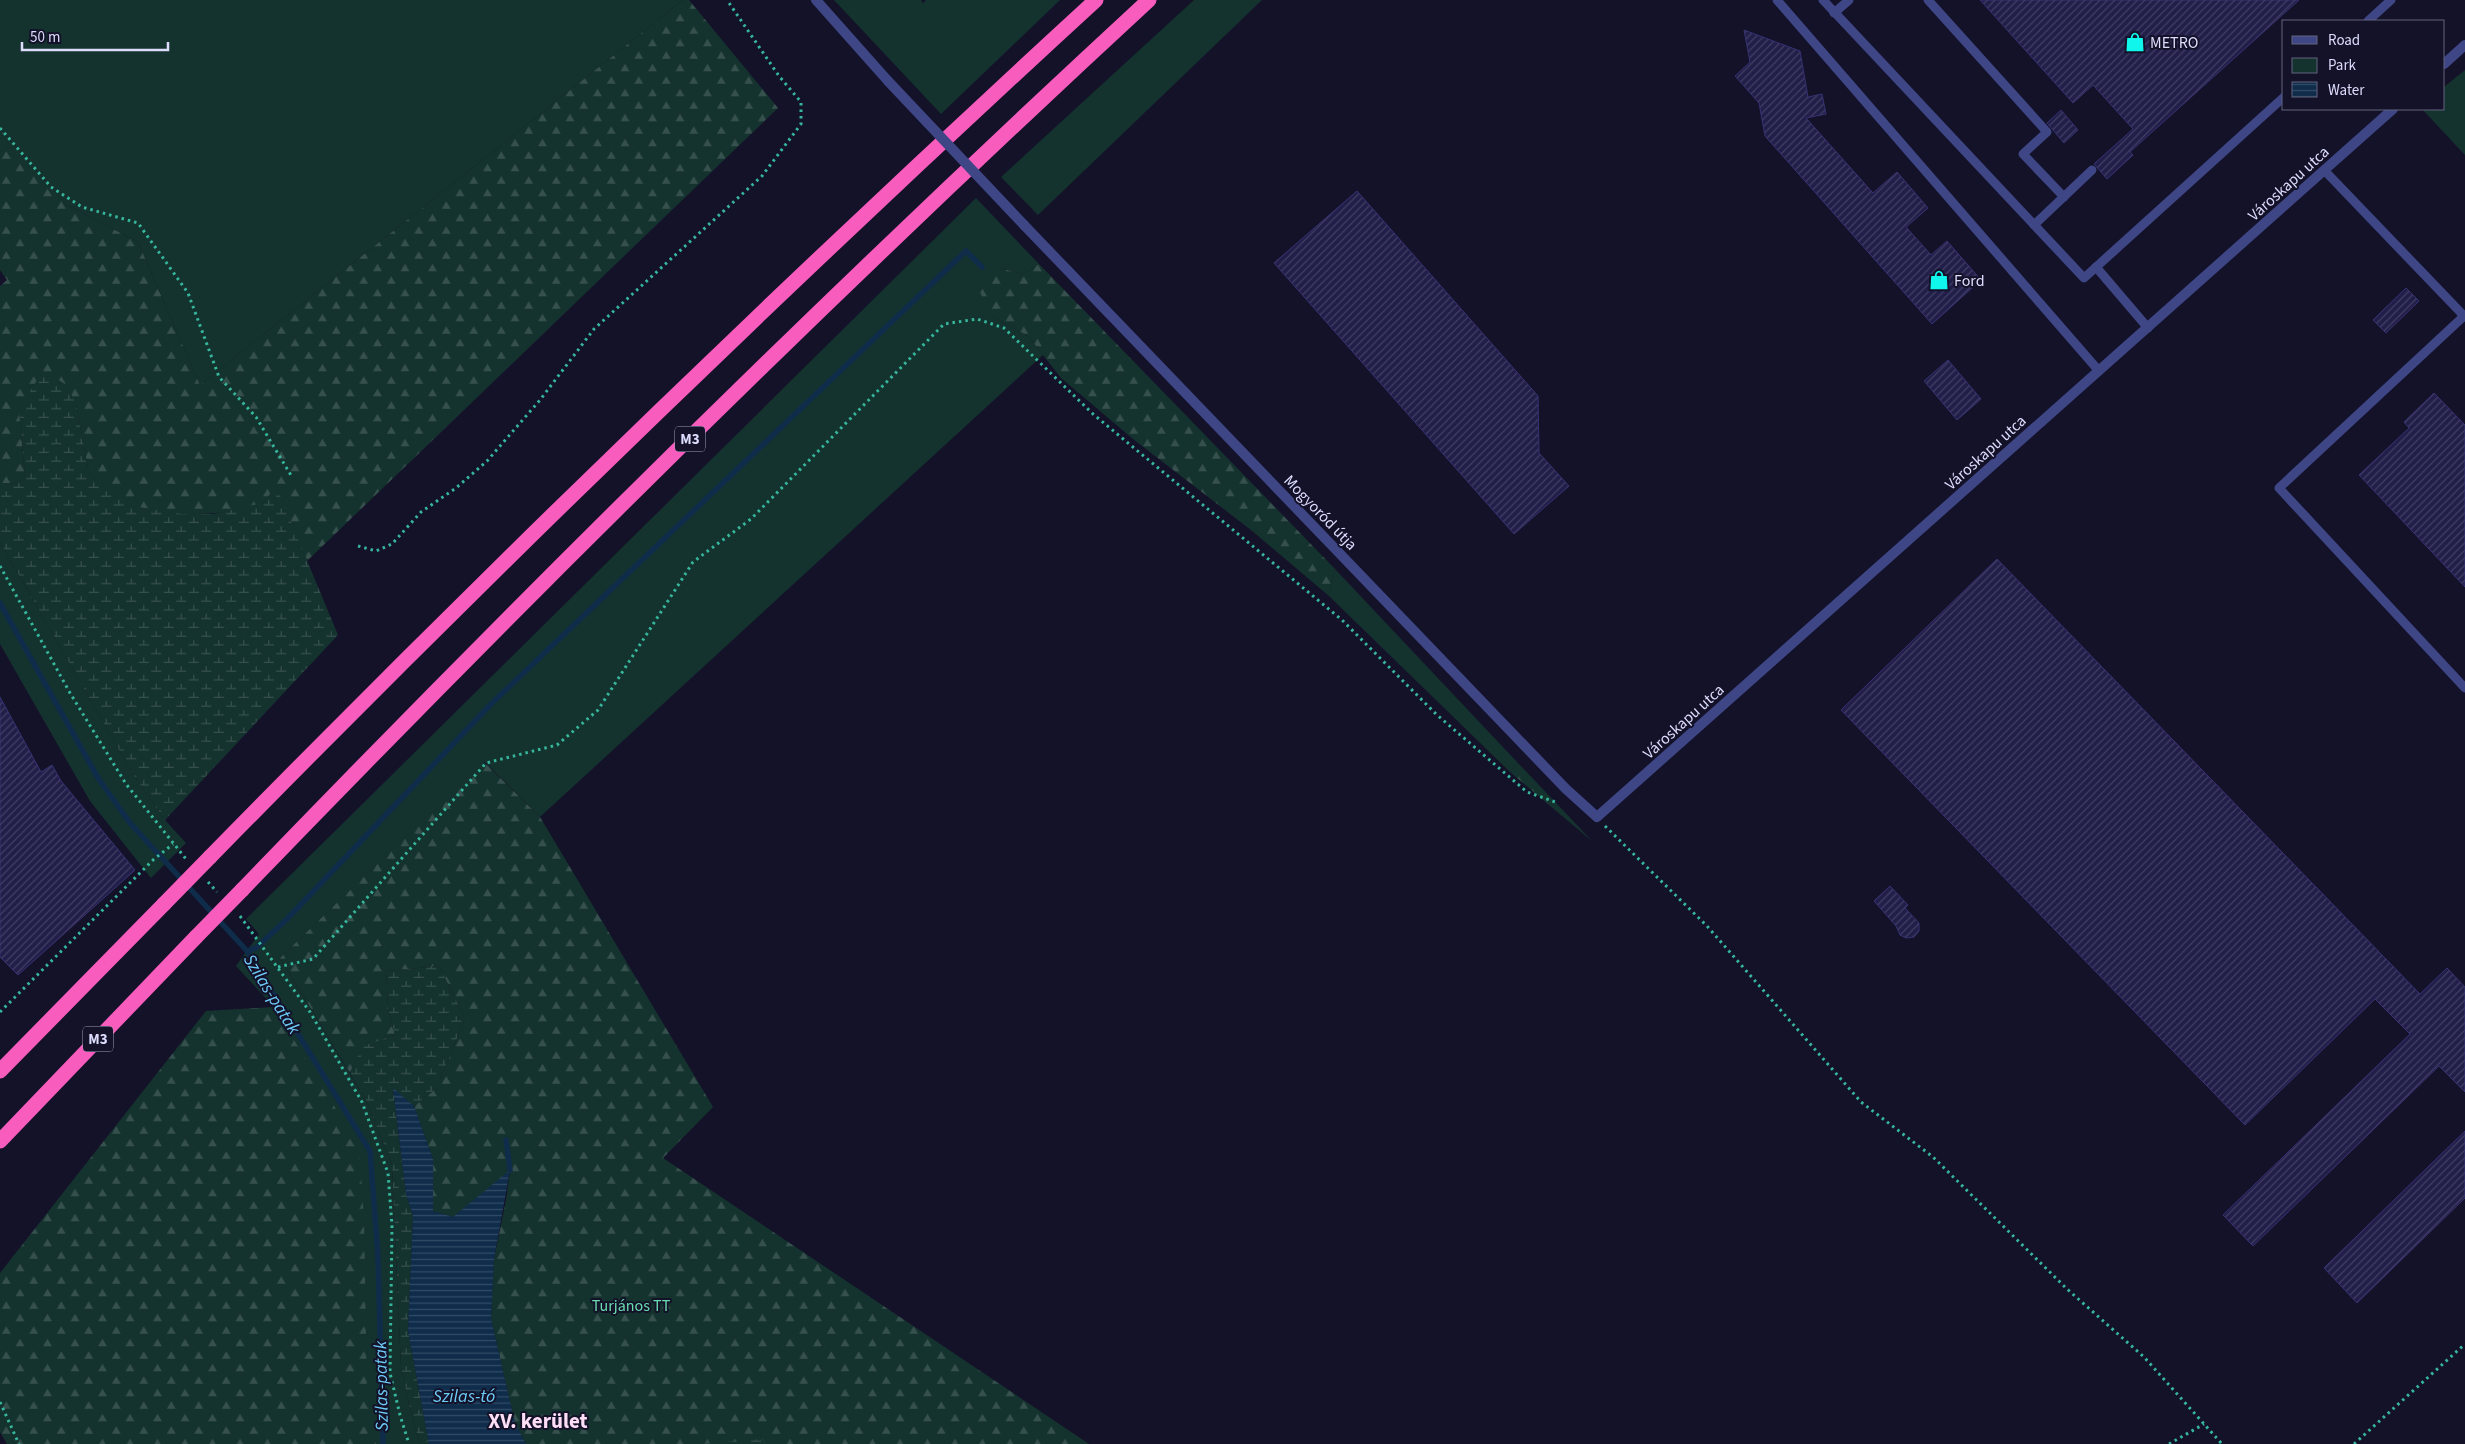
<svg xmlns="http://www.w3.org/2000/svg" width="2465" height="1444" font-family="'Source Sans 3',sans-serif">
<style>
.green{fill:#15332e}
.forest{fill:url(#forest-firs)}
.wetland{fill:url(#wetland-marsh)}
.water{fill:url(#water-rules)}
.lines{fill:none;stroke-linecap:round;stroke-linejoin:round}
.stream{stroke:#0f2d4b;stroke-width:5.5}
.building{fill:url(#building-hatch);stroke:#363274}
.path{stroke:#36b79d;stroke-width:3;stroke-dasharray:2.5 4;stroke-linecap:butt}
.lane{stroke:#3f4686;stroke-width:9}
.street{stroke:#3f4686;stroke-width:10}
.highway{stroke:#f85cbc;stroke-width:15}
.street-bridge{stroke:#3f4686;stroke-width:10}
.highway-bridge{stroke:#f85cbc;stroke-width:15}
.labels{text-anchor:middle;stroke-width:4;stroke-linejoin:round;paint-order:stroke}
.shield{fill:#131229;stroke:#a09fbd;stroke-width:1}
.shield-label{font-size:15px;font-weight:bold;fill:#dcdcfd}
.poi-label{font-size:16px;fill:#dcdcfd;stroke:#131229;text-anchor:start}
.street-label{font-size:16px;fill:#dcdcfd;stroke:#131229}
.park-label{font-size:16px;fill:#69dcaf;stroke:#131229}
.water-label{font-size:18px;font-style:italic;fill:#6eccf9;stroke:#131229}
.district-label{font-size:21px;font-weight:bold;fill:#feddf6;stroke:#131229}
</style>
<defs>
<pattern id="forest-firs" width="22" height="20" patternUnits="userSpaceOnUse" patternTransform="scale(1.25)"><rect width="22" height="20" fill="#15332e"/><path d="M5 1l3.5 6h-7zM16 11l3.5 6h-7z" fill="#36504d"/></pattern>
<pattern id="wetland-marsh" width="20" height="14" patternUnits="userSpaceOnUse" patternTransform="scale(1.25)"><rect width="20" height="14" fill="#15332e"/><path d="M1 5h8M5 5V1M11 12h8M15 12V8" fill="none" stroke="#36504d"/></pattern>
<pattern id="water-rules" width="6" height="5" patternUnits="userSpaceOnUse" patternTransform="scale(1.25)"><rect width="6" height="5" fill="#0f2d4b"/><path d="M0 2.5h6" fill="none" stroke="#314b66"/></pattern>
<pattern id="building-hatch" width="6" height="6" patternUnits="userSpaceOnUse" patternTransform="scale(1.25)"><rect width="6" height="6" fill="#211f49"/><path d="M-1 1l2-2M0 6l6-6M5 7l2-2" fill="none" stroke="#413f64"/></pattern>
</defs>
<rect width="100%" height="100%" fill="#131229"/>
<g class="green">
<polygon points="0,0 683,0 200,385 138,242 67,205 0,129"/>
<polygon points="834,0 921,0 923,3 926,0 1060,0 941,114"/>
<polygon points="1194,0 1262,0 1038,215 1001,177"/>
<polygon points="2465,70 2465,155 2422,109 2444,109 2444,87"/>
<polygon points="976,198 1039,264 1023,274 1000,268 991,316 1028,336 1043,355 540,817 484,761 280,958 366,1100 392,1165 401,1367 410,1408 420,1444 376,1444 274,1007 236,966 259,934 246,919"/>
<polygon points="0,542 134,776 165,820 186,843 151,878 90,801 0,644"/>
<polygon points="1335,569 1517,762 1510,772 1329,596"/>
</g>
<g class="forest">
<path d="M683 0H689L778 108 307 561 276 487C271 492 267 501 261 504 232 515 165 519 136 506 119 498 104 484 89 474L76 403 19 410 25 475 18 484 0 483V286L7 280 0 270V129L67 205 138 242 200 385Z"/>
<polygon points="1039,264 1335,569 1329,596 1251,530 1133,439 1061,378 1028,336 991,316 974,279 1000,268 1023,274"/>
<polygon points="483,761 540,817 713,1107 663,1158 1089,1444 526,1444 515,1423 491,1319 494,1259 506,1200 510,1171 453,1217 433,1211 433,1159 414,1106 436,1089 465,1019 439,966 386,971 388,1008 395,1035 363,1047 350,1073 280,958"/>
<polygon points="1517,762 1592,841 1510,772"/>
<polygon points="274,1007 359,1147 364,1218 367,1397 376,1444 7,1444 0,1432 0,1273 206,1011"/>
</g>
<g class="wetland">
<polygon points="50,374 66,385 76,403 89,474 139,507 182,514 213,514 263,503 276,486 338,635 165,820 134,776 0,542 0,483 18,484 25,475 19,410 40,375"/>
<polygon points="439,966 465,1019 436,1089 414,1106 393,1089 406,1194 413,1216 408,1331 429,1444 420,1444 410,1408 401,1367 392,1165 366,1100 350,1073 363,1046 395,1035 388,1008 386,971"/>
<polygon points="762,1439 766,1444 702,1444"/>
</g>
<polygon class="water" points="393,1088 414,1106 433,1159 433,1211 453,1217 510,1170 494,1259 491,1319 515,1423 526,1444 429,1444 408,1331 413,1216 406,1194"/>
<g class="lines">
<g class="stream">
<polyline points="0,603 98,778 130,823 247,951 370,1151 378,1256 383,1444"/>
<polyline points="247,951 256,948 287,919 492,703 966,251 982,267"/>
<polyline points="506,1140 510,1170"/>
</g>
</g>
<g class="building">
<polygon points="1980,0 2299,0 2130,152 2133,155 2107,179 2094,164 2133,129 2093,85 2073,103"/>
<polygon points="1744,30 1800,51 1808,97 1822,94 1826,114 1806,118 1873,193 1897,172 1928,208 1906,227 1931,255 1947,241 1981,280 1932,324 1765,136 1759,103 1735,76 1750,62"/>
<polygon points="2061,110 2078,130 2064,143 2047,123"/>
<polygon points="1357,191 1538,396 1539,453 1569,486 1514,534 1274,263"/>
<polygon points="2406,288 2419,301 2386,333 2373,320"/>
<polygon points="1948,360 1981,399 1957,420 1924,381"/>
<polygon points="2434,393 2465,425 2465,587 2359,475 2409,428 2404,422"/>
<polygon points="1997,559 2420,994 2447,968 2465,987 2465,1092 2439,1066 2253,1246 2223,1215 2410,1034 2375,999 2245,1125 1841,710"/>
<polygon points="0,697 41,772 52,765 61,781 135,870 18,975 0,957"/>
<polygon points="1890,886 1908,905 1905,908 1919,923 1919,931 1914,937 1906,938 1900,935 1896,926 1874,901"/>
<polygon points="2465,1131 2465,1198 2357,1303 2324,1268"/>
</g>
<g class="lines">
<g class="path">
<polyline points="0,128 51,187 82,207 138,223 188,293 219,377 256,417 292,477"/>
<polyline points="358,546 376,551 392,544 421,512 456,488 487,461 540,400 594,329 762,176 801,124 801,102 779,76 727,0"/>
<polyline points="0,566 70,693 126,784 186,859"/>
<polyline points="1605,826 1707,926 1861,1102 1933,1157 2067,1289 2144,1357 2222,1444"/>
<polyline points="208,882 217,892"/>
<polyline points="240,916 310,1012 362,1102 388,1173 392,1226 390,1373 400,1415 409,1444"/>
<polyline points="278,967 313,959 486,763 557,745 598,710 693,562 751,519 944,324 977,319 1004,328 1093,414 1342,620 1437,715 1527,792 1558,803"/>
<polyline points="0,1012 153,860 173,844"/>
<polyline points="0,1402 19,1444"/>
<polyline points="2169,1444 2204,1424"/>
<polyline points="2354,1444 2465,1344"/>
</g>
<g class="lane">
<polyline points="1777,0 2099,371"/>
<polyline points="1823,0 2084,278 2284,97"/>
<polyline points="1928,0 2047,132 2023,154 2064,197"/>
<polyline points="1834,13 1849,0"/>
<polyline points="2368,21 2391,0"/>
<polyline points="2324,170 2465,317"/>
<polyline points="2034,225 2092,170"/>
<polyline points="2096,267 2148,328"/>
<polyline points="2464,316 2279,488 2465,688"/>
</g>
<g class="street">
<polyline points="816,0 888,81"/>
<polyline points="2444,64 2465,45"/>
<polyline points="1024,225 1566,789 1597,817 2393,109"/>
</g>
<g class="highway">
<path d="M210 857C497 564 793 278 1096 0"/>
<path d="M242 890C536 585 838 287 1149 0"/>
<polyline points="0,1071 164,904"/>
<polyline points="0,1141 196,937"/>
</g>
<polyline class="street-bridge" points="888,81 1024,225"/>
<g class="highway-bridge">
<polyline points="164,904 210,857"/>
<polyline points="196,937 242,890"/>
</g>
</g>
<defs>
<symbol id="shop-bare" viewBox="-9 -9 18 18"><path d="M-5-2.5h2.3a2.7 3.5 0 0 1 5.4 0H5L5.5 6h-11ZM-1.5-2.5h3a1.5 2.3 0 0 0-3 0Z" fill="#10f5ec" stroke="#131229" stroke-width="2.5" paint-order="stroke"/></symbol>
</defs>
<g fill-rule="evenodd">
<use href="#shop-bare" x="2121" y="28" width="28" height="28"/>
<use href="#shop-bare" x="1925" y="266" width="28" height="28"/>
</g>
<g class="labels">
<g class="shield">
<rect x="675" y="426.5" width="30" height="25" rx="4"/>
<rect x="83" y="1026.5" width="30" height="25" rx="4"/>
</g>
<g class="shield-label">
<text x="690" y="444">M3</text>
<text x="98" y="1044">M3</text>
</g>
<g class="poi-label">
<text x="2150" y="48">METRO</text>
<text x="1954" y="286">Ford</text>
</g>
<g class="street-label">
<text transform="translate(2288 183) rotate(-42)" y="6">Városkapu utca</text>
<text transform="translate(1985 452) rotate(-42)" y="6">Városkapu utca</text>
<text transform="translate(1321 512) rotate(46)" y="6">Mogyoród útja</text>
<text transform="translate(1683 721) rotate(-42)" y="6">Városkapu utca</text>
</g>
<g class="park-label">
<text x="631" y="1311">Turjános TT</text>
</g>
<g class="water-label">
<text transform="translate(272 994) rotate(58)" y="6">Szilas-patak</text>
<text transform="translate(381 1386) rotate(-91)" y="6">Szilas-patak</text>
<text x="464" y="1402">Szilas-tó</text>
</g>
<g class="district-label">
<text x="538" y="1428">XV. kerület</text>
</g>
</g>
<rect x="2282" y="20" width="162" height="90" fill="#131229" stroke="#63637e"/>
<rect x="2292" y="36" width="25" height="8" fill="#3f4686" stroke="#63637e"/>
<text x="2328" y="45" font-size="15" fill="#dcdcfd">Road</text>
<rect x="2292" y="58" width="25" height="15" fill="#15332e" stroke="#63637e"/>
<text x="2328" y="70" font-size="15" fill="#dcdcfd">Park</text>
<rect x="2292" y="82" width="25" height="15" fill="url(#water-rules)" stroke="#63637e"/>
<text x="2328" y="95" font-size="15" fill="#dcdcfd">Water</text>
<path d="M22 42v8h146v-8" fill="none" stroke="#dcdcfd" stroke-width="2.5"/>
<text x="30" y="42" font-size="15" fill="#dcdcfd" stroke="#131229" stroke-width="4" paint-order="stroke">50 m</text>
</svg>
